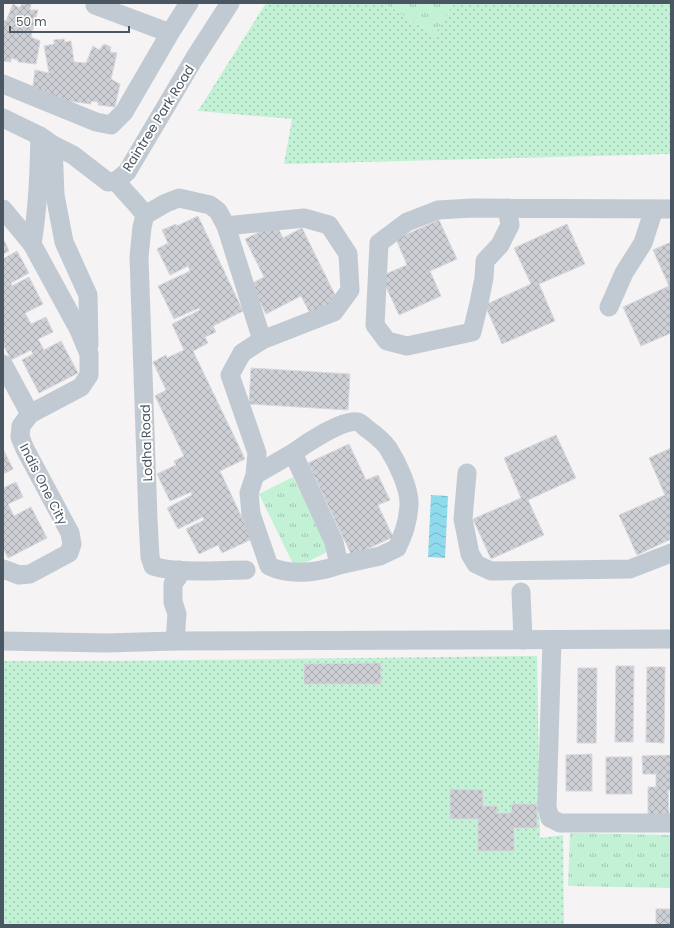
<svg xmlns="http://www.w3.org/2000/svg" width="674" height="928" font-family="Poppins,sans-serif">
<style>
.grass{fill:url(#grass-dots)}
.park{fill:url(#park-tufts)}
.water{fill:url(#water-waves)}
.building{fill:url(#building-cross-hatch);stroke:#d7d9de}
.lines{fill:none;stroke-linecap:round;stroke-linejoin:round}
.minor{stroke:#c1cad2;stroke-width:19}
.labels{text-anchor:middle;stroke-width:4;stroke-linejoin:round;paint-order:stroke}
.street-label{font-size:13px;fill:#4a5661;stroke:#fff}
</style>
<defs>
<pattern id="grass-dots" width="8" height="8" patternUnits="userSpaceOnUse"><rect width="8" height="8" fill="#c3f1d5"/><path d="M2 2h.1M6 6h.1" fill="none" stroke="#a0c6b0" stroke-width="1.8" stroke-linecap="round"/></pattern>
<pattern id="park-tufts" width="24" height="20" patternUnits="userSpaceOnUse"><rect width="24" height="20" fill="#c3f1d5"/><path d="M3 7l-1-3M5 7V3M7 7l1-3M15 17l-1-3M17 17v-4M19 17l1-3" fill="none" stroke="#a0c6b0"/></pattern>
<pattern id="water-waves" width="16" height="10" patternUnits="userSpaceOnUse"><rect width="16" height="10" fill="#90daee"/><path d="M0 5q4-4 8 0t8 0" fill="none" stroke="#78b4c4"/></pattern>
<pattern id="building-cross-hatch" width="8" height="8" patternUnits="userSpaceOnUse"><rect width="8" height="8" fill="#cdcfd5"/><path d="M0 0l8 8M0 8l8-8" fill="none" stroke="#a8abb0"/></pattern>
</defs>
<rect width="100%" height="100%" fill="#f5f3f3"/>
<g class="grass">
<polygon points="266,3 384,3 434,35 454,3 671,3 671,154 284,164 292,119 198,111"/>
<polygon points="537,656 540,838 563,835 564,925 3,925 3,661 107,661"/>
</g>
<g class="park">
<polygon points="384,3 454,3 434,35"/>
<polygon points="293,477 329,551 295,568 259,494"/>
<polygon points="570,833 671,835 671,888 568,886"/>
</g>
<polygon class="water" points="431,495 448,496 445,558 428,557"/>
<g class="building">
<polygon points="23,3 31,4 30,10 38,10 31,37 40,41 36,64 18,62 18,60 11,58 11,62 3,61 3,20 6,21 13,4 19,8"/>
<polygon points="64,39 65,42 71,41 74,62 86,63 93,46 99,50 104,44 111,47 110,52 117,53 111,79 120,84 115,107 98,105 98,102 91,101 91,104 60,100 61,97 32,93 35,70 49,73 44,46 54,44 54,40"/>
<polygon points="198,216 243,311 213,326 216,332 205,337 208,343 193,351 245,459 220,471 252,539 222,553 218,545 199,554 186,529 204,520 203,517 178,529 167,508 192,495 191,492 170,501 157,474 176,465 174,461 184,456 155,396 166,390 153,362 166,355 167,358 184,350 172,324 200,310 199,308 174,319 158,286 190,271 188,266 170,275 157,249 168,243 162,230 176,224 177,226"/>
<polygon points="439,220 457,259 430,271 441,296 399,315 381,276 407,265 396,239"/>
<polygon points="276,224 283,238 302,228 338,301 311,315 301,296 266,314 251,284 264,277 245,239"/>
<polygon points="567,224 585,264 539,284 555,321 502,344 485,305 531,284 514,248"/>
<polygon points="3,238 9,251 3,254"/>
<polygon points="671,242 671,333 641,346 623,307 669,286 653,250"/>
<polygon points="17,251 29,273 11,283 12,286 29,277 43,304 25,313 31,324 46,317 53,332 38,339 44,350 61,341 78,373 39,393 22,360 33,354 31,350 11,360 3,344 3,337 5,336 3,333 3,259"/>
<polygon points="251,368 350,374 348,410 249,404"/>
<polygon points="556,435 576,478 528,500 544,535 491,559 473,519 521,498 504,458"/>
<polygon points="349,444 366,480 378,475 390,500 378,505 393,537 352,556 308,463"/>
<polygon points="671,448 671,539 637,555 619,515 665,495 649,458"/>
<polygon points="3,449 13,469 3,474"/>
<polygon points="16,482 23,497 8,504 14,516 31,507 47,538 8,558 3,548 3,488"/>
<polygon points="381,663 381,684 304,684 304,664"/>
<polygon points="616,666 634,666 633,742 615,742"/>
<polygon points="647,667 665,667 664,743 646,742"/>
<polygon points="578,668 597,668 596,743 577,743"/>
<polygon points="592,754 592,791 566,791 566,755"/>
<polygon points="671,755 671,790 668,790 669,817 648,817 648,787 656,787 656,774 643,774 642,756"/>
<rect x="606" y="757" width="26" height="37"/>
<polygon points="450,789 483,790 483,806 497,806 497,813 511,813 512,804 537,804 537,828 514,828 514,851 478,851 478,819 450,819"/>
<rect x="656" y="909" width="15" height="16"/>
</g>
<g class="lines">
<g class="minor">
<polyline points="95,5 170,33"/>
<polyline points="3,84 96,122 111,125 124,112 170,33 189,3"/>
<polyline points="3,118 40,136 53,145 73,155 108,182 116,181 127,172 194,59 230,3"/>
<polyline points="53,145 55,195 64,242 88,295 89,345"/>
<path d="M116 181C125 193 136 202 145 215L142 227 139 257 148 519 150 557 153 566C177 574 220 570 246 570"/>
<polyline points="507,208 510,225 500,245 485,261 484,278 479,303 472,332 407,346 387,341 375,325 379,243 407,222 438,210 472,208 671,209"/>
<polyline points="3,209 32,244 79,330 89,354 89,375 81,387 30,414 21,426 20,437 25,449 70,533 72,544 69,553 30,574 19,575 3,569"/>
<path d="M145 215 166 203 179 198 210 205 218 211 226 226 262 340 242 353 230 375 257 453 255 475 249 493 251 514 269 566C290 576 317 573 339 565L334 542 293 453 255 475"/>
<polyline points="226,226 304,218 329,225 348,254 350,290 334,312 262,340"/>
<path d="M32 244C38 208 39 173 40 136"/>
<polyline points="609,307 624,273 643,243 654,209"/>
<polyline points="3,364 30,414"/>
<path d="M293 453C305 444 344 418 358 422 361 423 364 426 366 428 373 433 383 441 388 448 397 462 410 489 409 505 408 522 404 533 397 548L380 556 339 565"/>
<polyline points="467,473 463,519 470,554 476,564 491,571 630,569 671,553"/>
<polyline points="521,592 523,640"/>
<polyline points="552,640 547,807 550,818 560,823 671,823"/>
<polyline points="3,641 106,643 175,641 671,639"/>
<polyline points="175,641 177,614 173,602 173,584 178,577 179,570"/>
</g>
</g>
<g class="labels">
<g class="street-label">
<text transform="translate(158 118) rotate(-58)" y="5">Raintree Park Road</text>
<text transform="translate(146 443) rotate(-92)" y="5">Lodha Road</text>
<text transform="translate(44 484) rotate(63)" y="5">Indis One City</text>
</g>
</g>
<rect width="674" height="928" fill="none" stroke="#4a5661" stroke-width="8"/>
<path d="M10 26v6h119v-6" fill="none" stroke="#4a5661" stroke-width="2"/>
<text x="16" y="26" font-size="12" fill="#4a5661" stroke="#ffffff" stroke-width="3" paint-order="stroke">50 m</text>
</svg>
